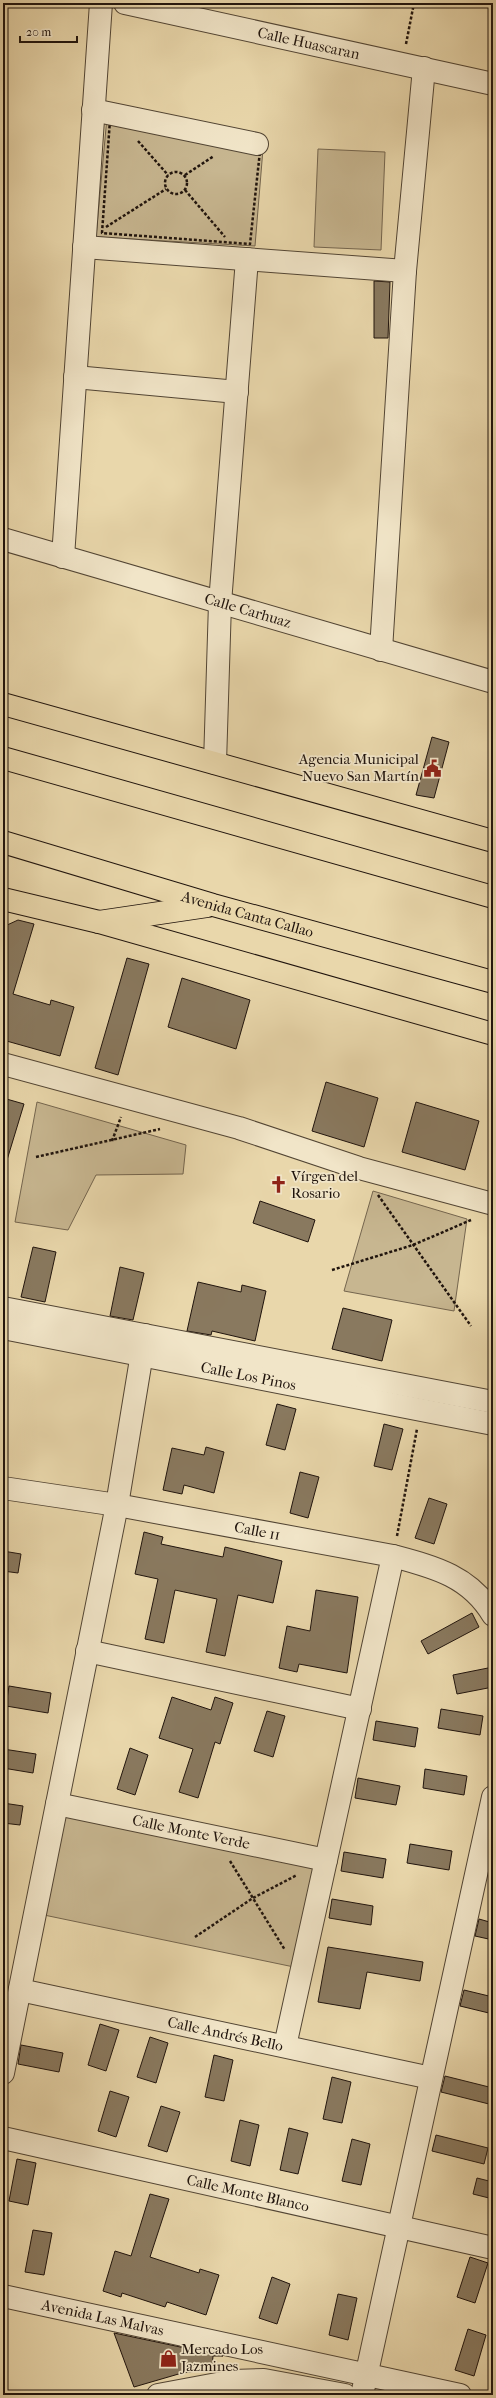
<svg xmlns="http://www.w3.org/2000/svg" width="496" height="2398" font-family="'IM FELL French Canon',serif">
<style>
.green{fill:#c7b690;stroke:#74654e}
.building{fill:#89795f;stroke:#20140d}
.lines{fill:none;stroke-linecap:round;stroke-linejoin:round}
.minor-casing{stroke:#524534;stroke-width:24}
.major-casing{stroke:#20140d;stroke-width:24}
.highway-casing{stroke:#20140d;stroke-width:24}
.path{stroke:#20140d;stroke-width:2.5;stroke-dasharray:3 2;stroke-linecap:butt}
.minor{stroke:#f1e5c8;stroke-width:22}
.major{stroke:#e9d7ab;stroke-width:22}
.highway{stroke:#e9d7ab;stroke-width:22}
.labels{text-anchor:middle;stroke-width:3.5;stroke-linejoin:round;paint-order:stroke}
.street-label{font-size:15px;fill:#20140d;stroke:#f1e5c8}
.poi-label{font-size:15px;fill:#20140d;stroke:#f1e5c8;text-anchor:start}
</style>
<rect width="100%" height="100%" fill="#e9d7ab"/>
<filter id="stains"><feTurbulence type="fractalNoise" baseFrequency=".005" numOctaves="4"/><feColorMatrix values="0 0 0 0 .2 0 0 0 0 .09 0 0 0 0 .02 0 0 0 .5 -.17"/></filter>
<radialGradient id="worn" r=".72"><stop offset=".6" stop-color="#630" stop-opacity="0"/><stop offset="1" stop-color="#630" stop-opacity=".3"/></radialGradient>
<g class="green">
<polygon points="107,117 263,149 255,246 96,237"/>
<polygon points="318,149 385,152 381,250 314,247"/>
<polygon points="37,1102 186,1145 183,1174 96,1175 68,1230 15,1222"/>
<polygon points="373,1191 467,1219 454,1311 344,1291"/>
<polygon points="66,1814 317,1867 294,1967 44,1915"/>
</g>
<g class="building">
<polygon points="374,281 390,282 388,338 374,338"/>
<polygon points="432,737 449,742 434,798 416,795"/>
<polygon points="18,920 34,924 13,994 50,1005 51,1000 74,1007 60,1056 3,1040 3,932 5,926"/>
<polygon points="127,958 149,964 118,1075 95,1068"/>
<polygon points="182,978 250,1000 236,1049 168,1027"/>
<polygon points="326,1082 378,1098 364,1147 312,1131"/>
<polygon points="3,1098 24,1104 7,1160 3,1159"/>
<polygon points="416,1102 479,1121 465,1170 402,1152"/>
<polygon points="260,1201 315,1220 308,1242 253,1223"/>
<polygon points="33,1247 56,1252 45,1302 21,1297"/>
<polygon points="120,1267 144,1273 133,1320 110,1316"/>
<polygon points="198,1282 241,1292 242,1285 266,1291 255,1341 212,1331 211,1335 187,1331"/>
<polygon points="343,1308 392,1320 382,1361 332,1349"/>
<polygon points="277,1404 296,1409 285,1450 266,1445"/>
<polygon points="384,1424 403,1429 392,1470 374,1466"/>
<polygon points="206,1447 224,1452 214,1493 184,1485 182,1494 163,1490 172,1448 204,1455"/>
<polygon points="300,1472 319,1477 308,1518 290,1513"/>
<polygon points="429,1498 447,1504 434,1544 415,1538"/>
<polygon points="144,1532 163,1537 161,1544 223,1557 225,1547 282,1561 273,1603 238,1595 225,1656 206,1652 217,1599 175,1590 164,1643 145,1639 158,1579 135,1574"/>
<polygon points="3,1551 21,1554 18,1573 3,1571"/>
<polygon points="316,1590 358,1597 347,1673 299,1664 297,1672 279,1668 287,1626 310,1631"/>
<polygon points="472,1613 479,1627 428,1654 421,1641"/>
<polygon points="493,1667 493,1687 457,1694 453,1675"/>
<polygon points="9,1686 51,1693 48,1713 6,1706"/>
<polygon points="172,1697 211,1710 215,1697 233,1703 220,1744 215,1742 198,1798 179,1792 193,1749 159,1738"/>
<polygon points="441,1709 483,1716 480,1735 438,1728"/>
<polygon points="267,1711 285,1716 273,1757 254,1751"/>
<polygon points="376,1721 418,1728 415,1747 373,1740"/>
<polygon points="130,1748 148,1755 135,1795 117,1789"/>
<polygon points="3,1749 36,1754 33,1773 3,1768"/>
<polygon points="425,1769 467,1776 464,1795 423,1788"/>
<polygon points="358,1778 400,1786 396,1805 355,1798"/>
<polygon points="3,1803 23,1806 20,1825 3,1823"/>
<polygon points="410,1844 452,1851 449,1870 407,1863"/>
<polygon points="344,1852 386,1859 383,1878 341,1871"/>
<polygon points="332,1899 373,1906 371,1925 329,1918"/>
<polygon points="479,1919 493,1923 493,1940 475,1936"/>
<polygon points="328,1947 423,1962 420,1981 367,1972 360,2009 318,2002"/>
<polygon points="464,1990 493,1997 493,2014 460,2006"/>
<polygon points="100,2024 119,2030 106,2071 88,2065"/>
<polygon points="150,2037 168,2043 156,2083 137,2077"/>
<polygon points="21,2045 63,2053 59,2072 18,2064"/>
<polygon points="214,2055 233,2060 224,2101 205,2097"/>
<polygon points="445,2076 493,2088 493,2105 441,2092"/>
<polygon points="332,2077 351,2082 342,2123 323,2119"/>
<polygon points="110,2091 129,2097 116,2137 98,2131"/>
<polygon points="161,2106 180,2112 167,2152 148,2146"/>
<polygon points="240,2120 259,2125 250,2166 231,2161"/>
<polygon points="289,2128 308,2133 298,2174 280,2170"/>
<polygon points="436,2135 488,2148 484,2164 432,2151"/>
<polygon points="352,2139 370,2144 361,2185 342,2181"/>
<polygon points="17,2159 36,2163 28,2205 9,2201"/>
<polygon points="477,2178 493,2182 493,2199 473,2194"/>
<polygon points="150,2194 169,2199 150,2257 199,2273 200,2269 219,2275 206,2315 167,2302 165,2307 122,2293 121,2297 103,2291 115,2251 131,2256"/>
<polygon points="33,2230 52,2233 44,2275 25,2272"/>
<polygon points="470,2257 488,2263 475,2303 457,2297"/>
<polygon points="272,2277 290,2284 277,2324 259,2318"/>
<polygon points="338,2294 357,2298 348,2340 329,2335"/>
<polygon points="468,2329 486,2335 474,2376 455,2370"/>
<polygon points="114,2333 223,2356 213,2356 212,2369 182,2373 134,2387"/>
</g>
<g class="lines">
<defs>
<g id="minor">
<path id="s1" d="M125 3 493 84"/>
<polyline points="93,110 257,144"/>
<polyline points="84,247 405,271"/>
<polyline points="75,377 237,392"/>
<path id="s2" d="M3 539 493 682"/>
<polyline points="63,557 101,3"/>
<polyline points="381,650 405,271 424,68"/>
<polyline points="215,763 220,603 247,259"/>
<polyline points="3,1064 239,1128 359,1168 493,1204"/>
<polyline points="3,1308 493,1402"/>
<path id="s3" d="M3 1328 493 1424"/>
<path id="s4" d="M3 1488 117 1505 393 1556C434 1567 470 1576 493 1615"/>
<polyline points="87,1651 360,1709"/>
<path id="s5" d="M57 1804 326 1860"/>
<path id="s6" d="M20 1990 431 2078"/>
<polyline points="285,2046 393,1556"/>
<polyline points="3,2073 117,1505 145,1335"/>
<path id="s7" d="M3 2138 493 2248"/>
<path id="s8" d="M3 2296 460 2395"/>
<polyline points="158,2395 233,2381 264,2380 345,2395"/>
<polyline points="362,2395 493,1797"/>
</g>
<g id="major">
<polyline points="3,704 493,841"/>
<polyline points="3,899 99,922 493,1034"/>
</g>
<g id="highway">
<polyline points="3,758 493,897"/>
<path id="s9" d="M3 842 213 905 493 982"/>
<polyline points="99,922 207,906"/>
</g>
</defs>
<use href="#minor" class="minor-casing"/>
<use href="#major" class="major-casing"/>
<use href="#highway" class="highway-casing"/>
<g class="path">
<polyline points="406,44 414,3"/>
<polygon points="110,120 260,151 250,244 102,233"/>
<polyline points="138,141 168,175"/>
<circle cx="176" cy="183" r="11"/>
<polyline points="185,175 214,156"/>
<polyline points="185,190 225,237"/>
<polyline points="106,227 166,189"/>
<polyline points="112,1141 121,1117"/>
<polyline points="36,1157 160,1129"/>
<polyline points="378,1195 471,1326"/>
<polyline points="332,1270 413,1245 471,1220"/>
<polyline points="397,1536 417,1429"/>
<polyline points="230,1861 285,1950"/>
<polyline points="195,1937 253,1898 297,1875"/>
</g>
<use href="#minor" class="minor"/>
<use href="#major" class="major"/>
<use href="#highway" class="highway"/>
</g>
<defs>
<symbol id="civic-bare" viewBox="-9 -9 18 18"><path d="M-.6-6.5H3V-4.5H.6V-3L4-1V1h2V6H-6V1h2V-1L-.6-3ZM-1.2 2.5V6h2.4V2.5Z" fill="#8f2418" stroke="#f1e5c8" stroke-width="2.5" paint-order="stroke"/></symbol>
<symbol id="church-bare" viewBox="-9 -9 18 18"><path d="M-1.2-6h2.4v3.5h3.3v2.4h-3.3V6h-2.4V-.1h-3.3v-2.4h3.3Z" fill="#8f2418" stroke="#f1e5c8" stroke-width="2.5" paint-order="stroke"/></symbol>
<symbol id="shop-bare" viewBox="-9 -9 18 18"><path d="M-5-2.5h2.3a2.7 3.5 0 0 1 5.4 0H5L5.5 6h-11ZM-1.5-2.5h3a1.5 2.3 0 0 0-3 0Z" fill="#8f2418" stroke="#f1e5c8" stroke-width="2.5" paint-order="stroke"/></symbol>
</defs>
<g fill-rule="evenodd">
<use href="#civic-bare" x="420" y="756" width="25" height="25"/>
<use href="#church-bare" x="266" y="1172" width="25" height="25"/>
<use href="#shop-bare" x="156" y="2346" width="25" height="25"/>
</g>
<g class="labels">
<g class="street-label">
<text dy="5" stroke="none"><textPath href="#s1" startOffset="188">Calle Huascaran</textPath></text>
<text dy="5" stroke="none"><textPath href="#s2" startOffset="255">Calle Carhuaz</textPath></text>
<text dy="5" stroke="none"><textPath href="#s9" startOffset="255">Avenida Canta Callao</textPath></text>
<text dy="5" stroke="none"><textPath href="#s3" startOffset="250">Calle Los Pinos</textPath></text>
<text dy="5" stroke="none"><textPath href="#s4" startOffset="258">Calle 11</textPath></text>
<text dy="5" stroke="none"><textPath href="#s5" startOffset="137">Calle Monte Verde</textPath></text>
<text dy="5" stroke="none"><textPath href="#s6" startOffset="210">Calle Andrés Bello</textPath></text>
<text dy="5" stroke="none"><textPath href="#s7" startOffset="251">Calle Monte Blanco</textPath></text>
<text dy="5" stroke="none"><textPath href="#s8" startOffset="102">Avenida Las Malvas</textPath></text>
</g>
<g class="poi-label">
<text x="419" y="764" text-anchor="end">Agencia Municipal<tspan x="419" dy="17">Nuevo San Martín</tspan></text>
<text x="291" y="1181">Vírgen del<tspan x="291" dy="17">Rosario</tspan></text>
<text x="181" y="2354">Mercado Los<tspan x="181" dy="17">Jazmines</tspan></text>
</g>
</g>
<rect width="496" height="2398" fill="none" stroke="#e9d7ab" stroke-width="16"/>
<rect x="4" y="4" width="488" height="2390" fill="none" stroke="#20140d" stroke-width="2"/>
<rect x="8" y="8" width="480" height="2382" fill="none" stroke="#20140d"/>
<path d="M20 36v6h57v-6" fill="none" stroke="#20140d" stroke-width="2"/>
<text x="26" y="36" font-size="12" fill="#20140d" stroke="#f1e5c8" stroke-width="3" paint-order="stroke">20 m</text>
<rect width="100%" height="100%" filter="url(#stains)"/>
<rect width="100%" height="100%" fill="url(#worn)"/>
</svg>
